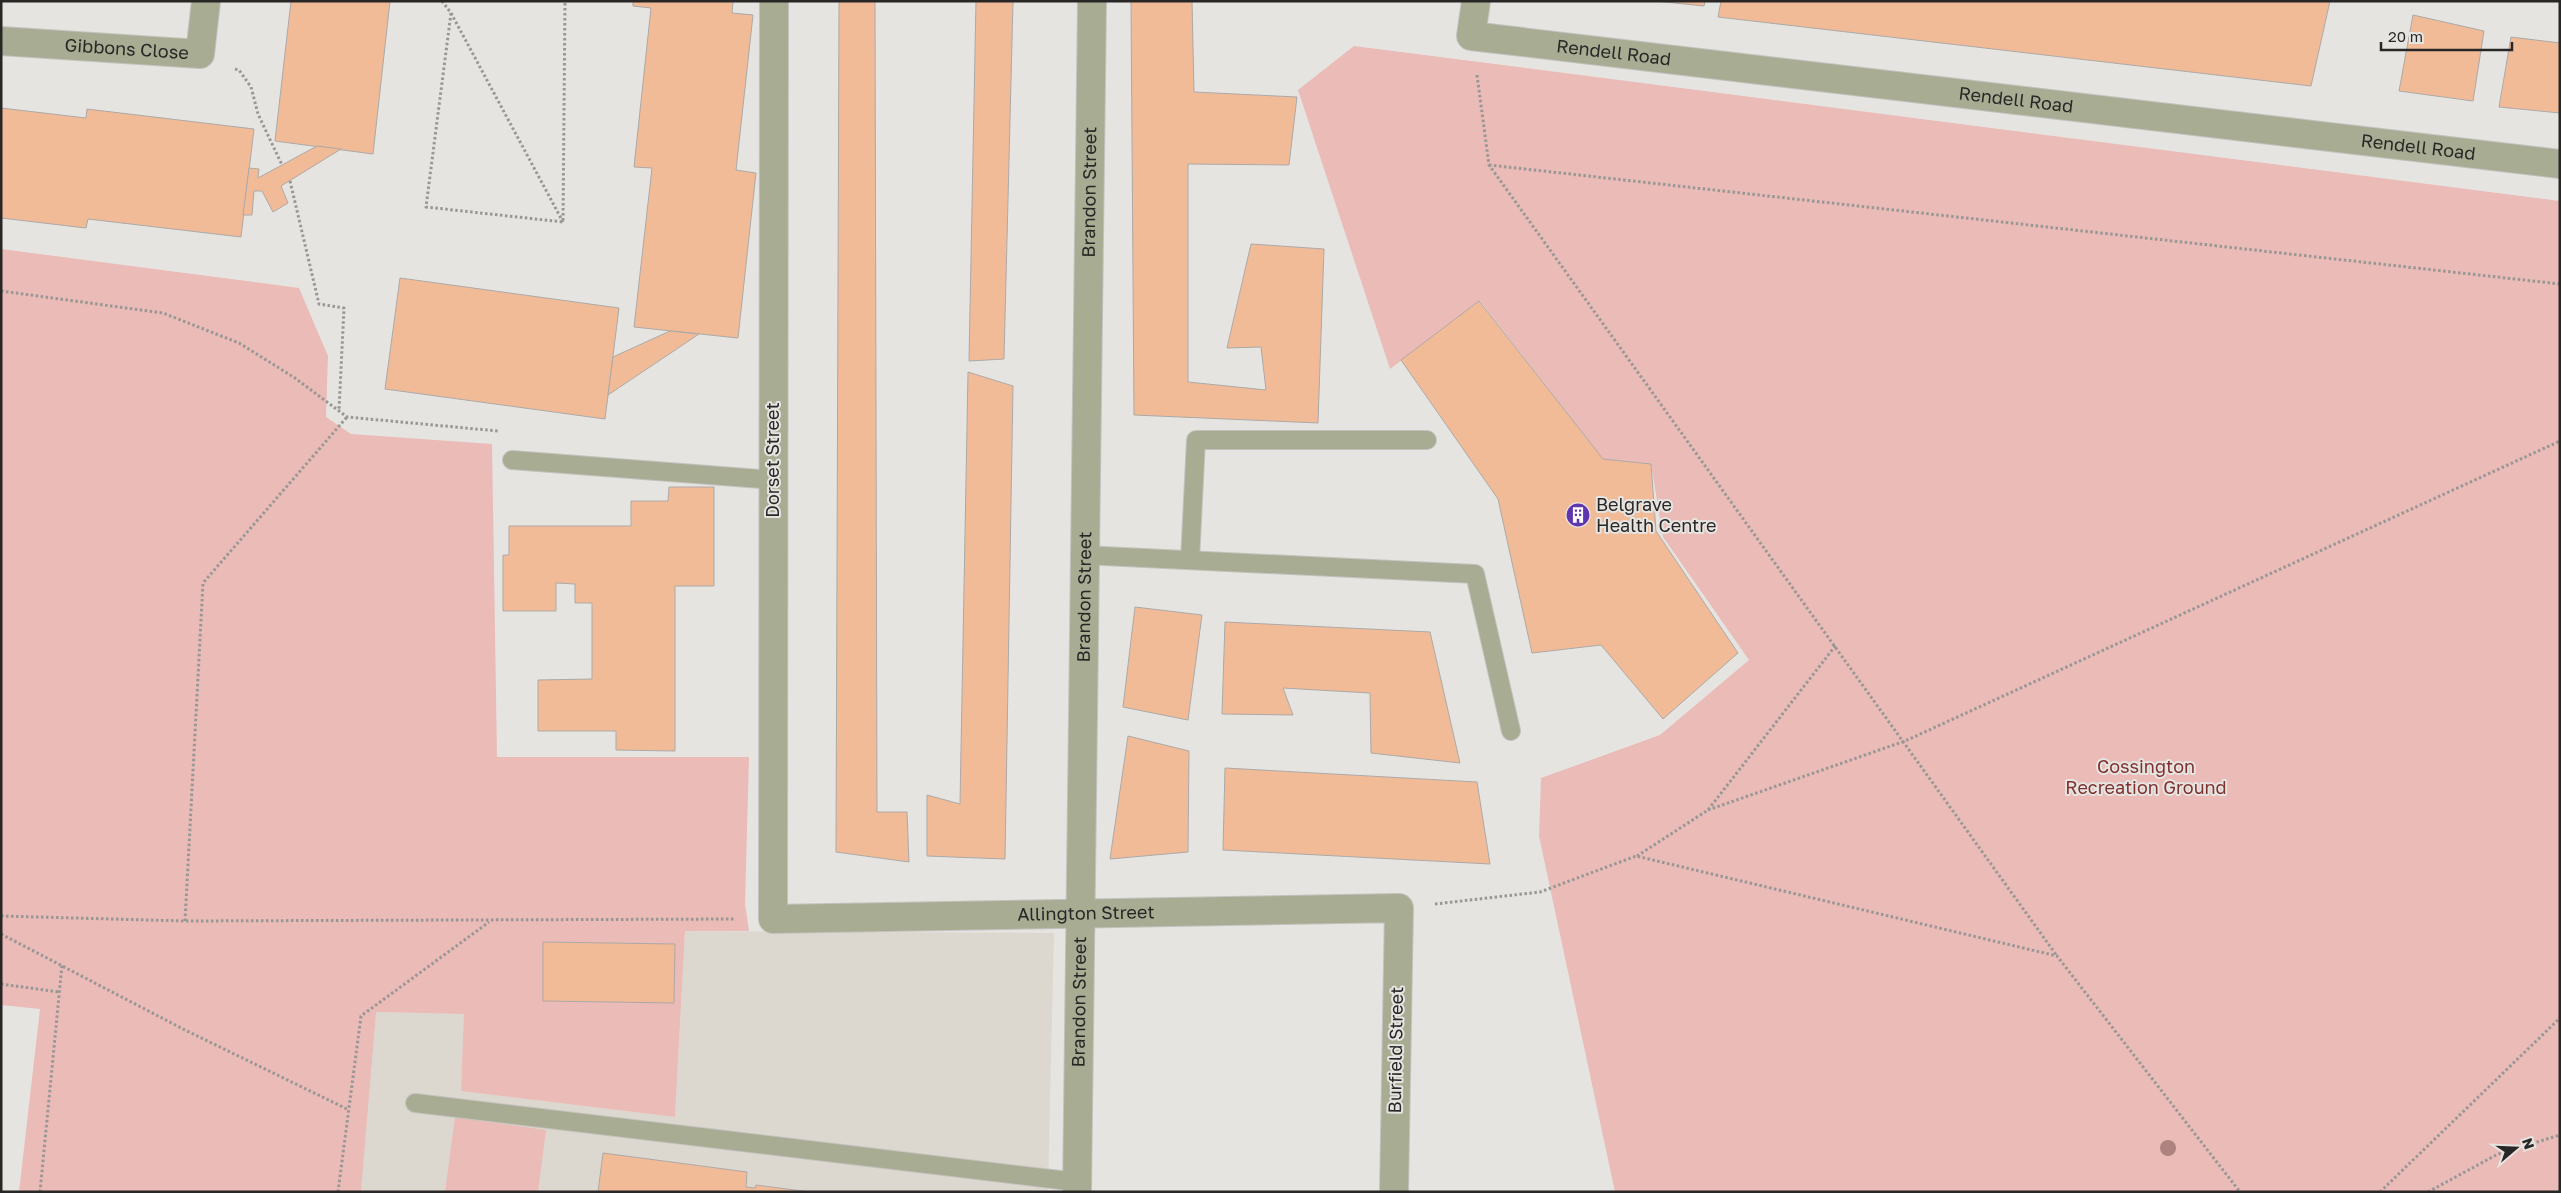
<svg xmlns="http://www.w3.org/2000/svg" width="2561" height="1193" font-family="'Golos Text',sans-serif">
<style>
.built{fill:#ddd8cf}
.green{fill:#eabbb7}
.building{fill:#f2bb98;stroke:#aca9a7}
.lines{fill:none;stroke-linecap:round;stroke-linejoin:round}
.lane-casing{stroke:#c4c2bf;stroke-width:20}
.street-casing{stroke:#c4c2bf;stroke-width:30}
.path{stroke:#999795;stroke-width:3;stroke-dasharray:2.5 2.5;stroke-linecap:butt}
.lane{stroke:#a8ac93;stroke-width:18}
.street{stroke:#a8ac93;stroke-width:28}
.tree{fill:#ad827f}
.labels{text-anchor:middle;stroke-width:4;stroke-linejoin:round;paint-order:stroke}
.street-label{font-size:18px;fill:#282726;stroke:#e6e4e1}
.poi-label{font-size:18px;fill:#282726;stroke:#e6e4e1;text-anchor:start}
.park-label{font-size:18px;fill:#7f312f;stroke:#e6e4e1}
</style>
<rect width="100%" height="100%" fill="#e6e4e1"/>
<polygon class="built" points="685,931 1054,933 1048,1192 361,1192 375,1012 465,1014 461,1091 675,1117"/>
<g class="green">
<polygon points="1354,46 2560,201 2560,1192 1615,1192 1539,836 1541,778 1660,735 1749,660 1663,537 1651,464 1603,459 1480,301 1390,369 1298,90"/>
<polygon points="1,249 299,288 328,356 326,417 351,434 492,444 497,757 749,757 745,904 749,931 685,931 675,1117 461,1091 464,1014 376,1012 361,1192 19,1192 40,1009 1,1005"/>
<polygon points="455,1117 546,1130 538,1192 445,1192"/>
</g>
<g class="building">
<polygon points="291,1 390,1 373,154 275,141"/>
<polygon points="633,1 733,1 732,13 753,15 736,170 756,173 738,338 634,327 652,168 634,167 651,8 633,6"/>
<polygon points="839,1 875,1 877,812 907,812 909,862 836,852"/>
<polygon points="976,1 1013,1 1004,359 969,361"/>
<polygon points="1131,1 1192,1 1194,92 1297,97 1289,165 1188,164 1188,382 1266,390 1261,347 1227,348 1251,244 1324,249 1318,423 1134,415"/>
<polygon points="1655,1 1705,1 1704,6"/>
<polygon points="1721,1 2330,1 2311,86 1718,17"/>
<polygon points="2413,15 2484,31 2473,101 2399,91"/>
<polygon points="2511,37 2560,43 2560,113 2499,107"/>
<polygon points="1,108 86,118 87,109 254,129 241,237 88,219 86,228 1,218"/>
<polygon points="317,146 341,149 281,186 288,203 273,212 262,191 254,191 252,215 243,215 249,168 259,169 258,178"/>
<polygon points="400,278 619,308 605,419 385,389"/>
<polygon points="1479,301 1603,459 1651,464 1656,531 1738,653 1663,719 1601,645 1532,653 1498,499 1401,360"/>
<polygon points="670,331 699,334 608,395 613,357"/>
<polygon points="968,372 1013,386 1005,859 927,856 927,795 960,804"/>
<polygon points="669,487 714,487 714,586 675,586 675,751 616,750 616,731 538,731 538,680 592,679 592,603 575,603 575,584 556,583 556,611 503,611 503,555 509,555 509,526 631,526 631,501 668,501"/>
<polygon points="1135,607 1202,615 1188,720 1123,707"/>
<polygon points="1225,622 1430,632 1460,763 1371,753 1370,693 1283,688 1293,715 1222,714"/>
<polygon points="1128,736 1189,751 1188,852 1110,859"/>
<polygon points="1225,768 1477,782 1490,864 1223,850"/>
<polygon points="543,942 675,944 674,1003 543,1001"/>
<polygon points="603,1153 747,1172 746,1187 755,1188 756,1185 810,1192 598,1192"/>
</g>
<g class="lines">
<defs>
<g id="lane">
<polyline points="512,460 773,480"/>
<polyline points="1083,555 1475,574 1511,731"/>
<polyline points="1190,560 1196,440 1427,440"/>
<polyline points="415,1103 1077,1182"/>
</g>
<g id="street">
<path id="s1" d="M774 1 773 919 1399 908 1394 1192"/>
<path id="s2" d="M1476 1 1471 36 2560 164"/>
<path id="s3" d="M1 41 200 54 206 1"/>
<path id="s4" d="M1077 1192 1092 1"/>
</g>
</defs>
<use href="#lane" class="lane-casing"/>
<use href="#street" class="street-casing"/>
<g class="path">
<polyline points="442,1 451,13 426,207 563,222 565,1"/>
<polyline points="451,13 563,222"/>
<polyline points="235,69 239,70 251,87 258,114 282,165"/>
<polyline points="1477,75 1489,165 2057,956"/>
<polyline points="1489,165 2560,284"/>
<polyline points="290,181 319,304 344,308 339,410"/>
<polyline points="1,291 163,313 239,343 295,378 347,417 498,431"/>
<polyline points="1708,810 1905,741 2560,441"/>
<polyline points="1637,856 1708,810 1836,645"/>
<polyline points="1435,904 1540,892 1636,856 2057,956 2240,1192"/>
<polyline points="1,916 185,921 736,919"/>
<polyline points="185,921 203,583 347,417"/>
<polyline points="1,934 183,1029 347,1109"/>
<polyline points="1,984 59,992"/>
<polyline points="40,1192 62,965"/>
<polyline points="338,1192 361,1016 489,922"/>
<polyline points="2380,1192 2560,1018"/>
<polyline points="2428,1192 2498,1154 2560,1135"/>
</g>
<use href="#lane" class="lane"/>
<use href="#street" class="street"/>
</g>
<circle class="tree" cx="2168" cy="1148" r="8"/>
<defs>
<symbol id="building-disc" viewBox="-11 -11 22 22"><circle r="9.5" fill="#6036ae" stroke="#e6e4e1"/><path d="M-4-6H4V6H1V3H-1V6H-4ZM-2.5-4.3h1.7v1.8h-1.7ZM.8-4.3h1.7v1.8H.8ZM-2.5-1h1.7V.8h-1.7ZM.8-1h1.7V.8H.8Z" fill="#fff"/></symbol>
</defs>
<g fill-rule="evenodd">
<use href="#building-disc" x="1564" y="501" width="28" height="28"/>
</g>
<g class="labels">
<g class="street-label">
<text dy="6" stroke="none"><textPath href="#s3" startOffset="126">Gibbons Close</textPath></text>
<text dy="6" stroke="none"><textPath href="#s2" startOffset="179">Rendell Road</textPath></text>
<text dy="6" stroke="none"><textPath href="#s2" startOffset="584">Rendell Road</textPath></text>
<text dy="6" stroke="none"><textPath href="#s2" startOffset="989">Rendell Road</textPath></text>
<text dy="6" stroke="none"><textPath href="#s4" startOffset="1000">Brandon Street</textPath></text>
<text transform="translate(773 460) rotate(-90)" y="6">Dorset Street</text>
<text dy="6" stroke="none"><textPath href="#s4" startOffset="595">Brandon Street</textPath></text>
<text dy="6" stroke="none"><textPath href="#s1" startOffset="1231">Allington Street</textPath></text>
<text dy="6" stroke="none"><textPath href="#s4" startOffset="190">Brandon Street</textPath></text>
<text transform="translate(1396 1050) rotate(-89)" y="6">Burfield Street</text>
</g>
<g class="poi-label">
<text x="1596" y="511">Belgrave<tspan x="1596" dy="21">Health Centre</tspan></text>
</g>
<g class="park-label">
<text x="2146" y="773">Cossington<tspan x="2146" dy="21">Recreation Ground</tspan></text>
</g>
</g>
<rect width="2561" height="1193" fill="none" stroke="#282726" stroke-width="5"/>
<g transform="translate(2516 1148) rotate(71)" stroke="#e6e4e1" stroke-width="4" paint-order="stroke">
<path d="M0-4L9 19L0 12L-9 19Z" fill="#282726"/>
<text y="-8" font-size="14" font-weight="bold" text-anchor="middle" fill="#282726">N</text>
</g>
<path d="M2381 42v8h131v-8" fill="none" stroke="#282726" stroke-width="2.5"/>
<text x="2388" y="42" font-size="15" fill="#282726" stroke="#e6e4e1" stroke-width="4" paint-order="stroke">20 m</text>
</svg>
